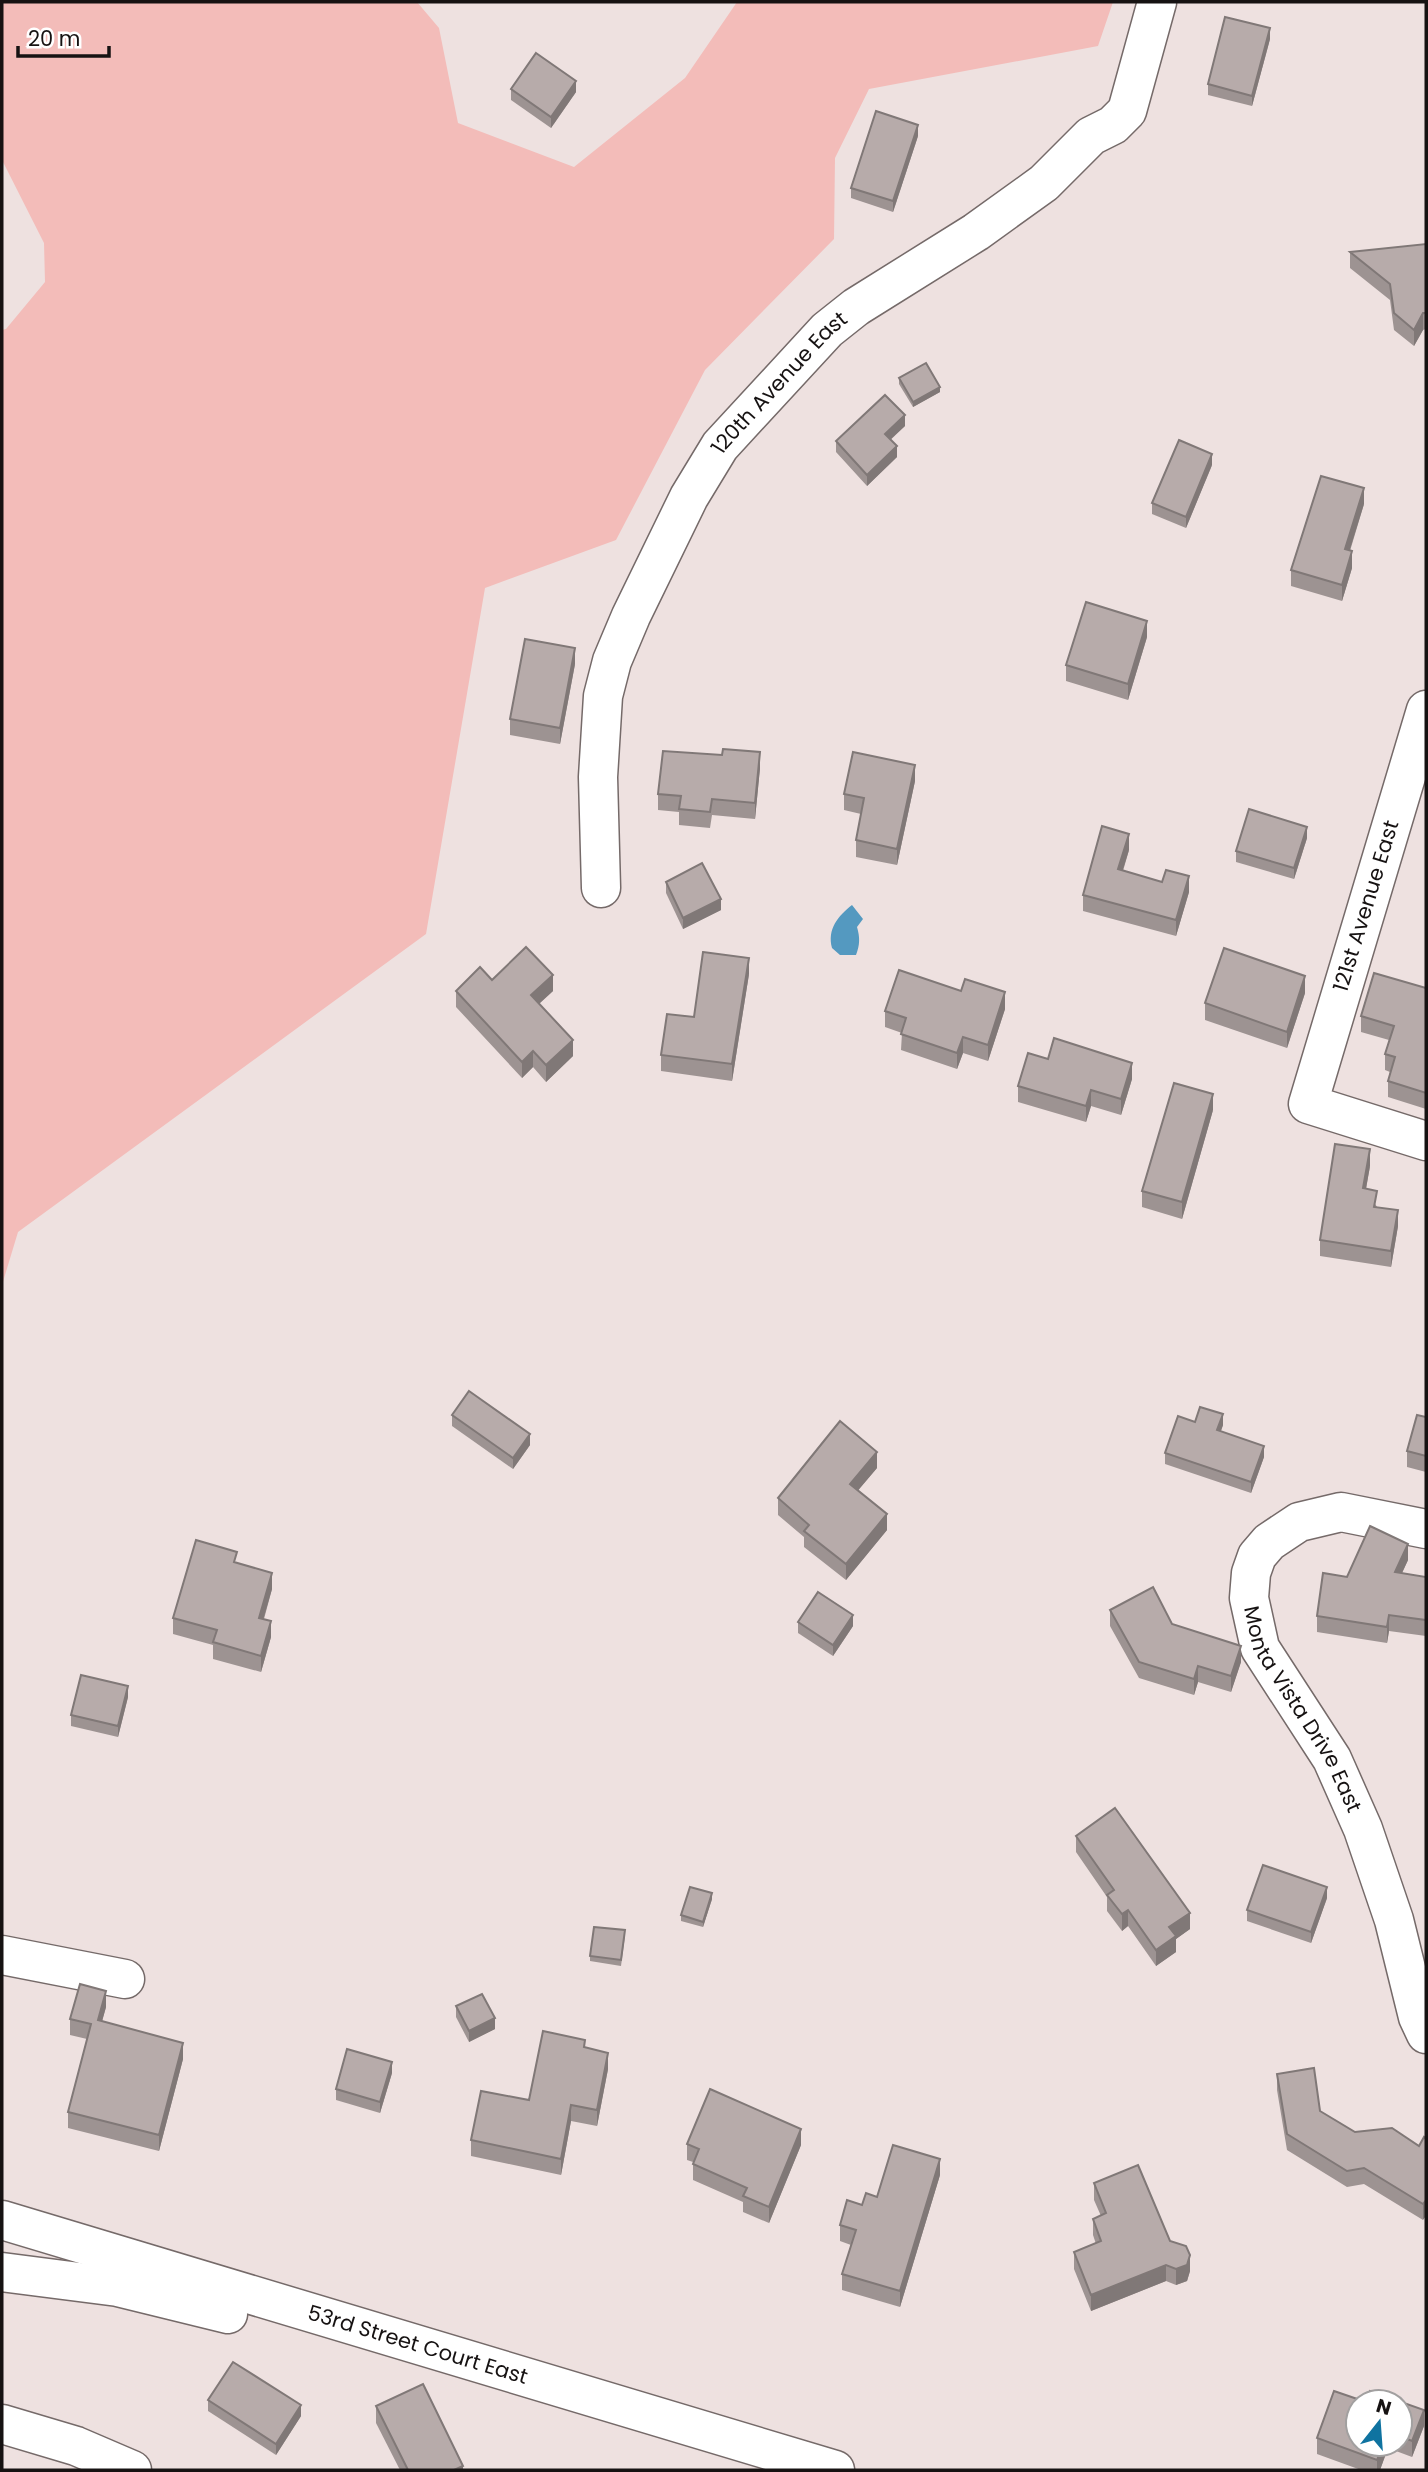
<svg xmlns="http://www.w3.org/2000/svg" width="1428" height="2472" font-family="Poppins,sans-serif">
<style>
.green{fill:#f3bcb9}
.water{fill:#5499c0}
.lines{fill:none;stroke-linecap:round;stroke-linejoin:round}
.minor-casing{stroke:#756a69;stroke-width:41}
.minor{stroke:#fff;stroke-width:38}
.wall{fill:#9d9392}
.shaded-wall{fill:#807877}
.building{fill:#b7abaa;stroke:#807877;stroke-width:2}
.labels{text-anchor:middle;stroke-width:5;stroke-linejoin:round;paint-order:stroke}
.street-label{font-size:21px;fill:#161212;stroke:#fff}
</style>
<rect width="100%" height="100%" fill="#eee1e0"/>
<polygon class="green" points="2,2 417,2 439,28 458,123 574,167 685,78 737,2 1113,2 1098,46 869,89 835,158 834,239 705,370 616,540 485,588 426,934 18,1232 2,1285 2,330 6,329 45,282 44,243 2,160"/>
<path class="water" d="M852 905 863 919 857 927C860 937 860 945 856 955H840L832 948C827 929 838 916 852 905Z"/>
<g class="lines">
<defs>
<g id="minor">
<polyline points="1426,710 1308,1104 1426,1141"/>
<path id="s1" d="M601 888 598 777 603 696 612 661 631 616 689 497 720 446 827 330 856 307 976 232 1044 183 1091 136 1113 125 1127 111 1157 2"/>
<path id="s2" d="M1426 1529 1341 1512 1299 1522 1269 1542 1257 1556 1251 1573 1249 1598 1260 1648 1332 1759 1363 1829 1394 1920 1418 2017 1426 2034"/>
<polyline points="2,1955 125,1979"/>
<path id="s3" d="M2 2220 835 2470"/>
<polyline points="2,2272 118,2287 228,2314"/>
<polyline points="2,2424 76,2446 132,2470"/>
</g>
</defs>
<use href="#minor" class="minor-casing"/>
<use href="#minor" class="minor"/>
</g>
<g class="wall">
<polygon points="1270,39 1252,106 1208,95 1208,84"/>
<polygon points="511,89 576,92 551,128 511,100"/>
<polygon points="918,136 893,212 851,198 851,188"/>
<polygon points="1426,244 1426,329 1423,330 1414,346 1394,330 1390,300 1350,268 1350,252"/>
<polygon points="899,378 940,392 913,407 899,384"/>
<polygon points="905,426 890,439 897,457 867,486 836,452 836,441"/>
<polygon points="1212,465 1186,528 1152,514 1152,503"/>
<polygon points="1364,504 1350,551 1352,568 1342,601 1291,586 1291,570"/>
<polygon points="1147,637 1128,700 1066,681 1066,665"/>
<polygon points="575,664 560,744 510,735 510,719"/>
<polygon points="760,768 755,819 712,815 710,828 679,825 679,812 658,810 658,794"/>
<polygon points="915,781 897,865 856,857 856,840 861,814 844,810 844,794"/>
<polygon points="1307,838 1294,879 1236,862 1236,851"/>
<polygon points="1129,850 1123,871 1189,892 1176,936 1083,911 1083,895"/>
<polygon points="666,882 721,910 683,929 666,893"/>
<polygon points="749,974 732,1081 661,1071 661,1055 694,1017"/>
<polygon points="492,980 553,991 539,1004 573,1056 546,1082 533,1067 522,1078 456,1007 456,991"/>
<polygon points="1426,988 1426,1109 1388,1097 1388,1081 1390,1072 1385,1070 1385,1054 1389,1040 1361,1032 1361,1016"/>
<polygon points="961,991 1005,1009 988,1061 963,1053 957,1069 901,1050 902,1033 885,1027 885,1011"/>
<polygon points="1305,993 1287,1048 1205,1020 1205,1003"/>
<polygon points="1048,1059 1132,1079 1121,1115 1091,1106 1086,1122 1018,1102 1018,1086"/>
<polygon points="1213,1110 1182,1219 1142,1207 1142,1191"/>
<polygon points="1370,1166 1366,1189 1377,1207 1398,1226 1391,1267 1320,1256 1320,1240"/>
<polygon points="452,1415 530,1445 513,1469 452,1426"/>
<polygon points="1426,1417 1426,1472 1407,1467 1407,1451"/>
<polygon points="1195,1422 1223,1425 1221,1431 1264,1457 1251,1493 1165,1464 1165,1453"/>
<polygon points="877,1468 858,1490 887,1530 846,1580 804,1547 804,1537 778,1515 778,1498"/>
<polygon points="1408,1560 1402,1573 1426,1577 1426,1636 1389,1631 1387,1643 1317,1632 1317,1616 1347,1577"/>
<polygon points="237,1563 272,1589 264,1619 271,1637 261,1672 213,1659 213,1645 173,1634 173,1618"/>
<polygon points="1110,1610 1172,1624 1241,1662 1231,1692 1198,1682 1194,1695 1139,1678 1110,1626"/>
<polygon points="798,1622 853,1626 833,1656 798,1633"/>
<polygon points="128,1697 118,1737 71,1726 71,1715"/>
<polygon points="1076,1836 1190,1929 1176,1939 1176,1952 1156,1966 1128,1926 1122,1931 1107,1911 1107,1897 1076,1852"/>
<polygon points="1327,1898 1311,1943 1247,1921 1247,1910"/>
<polygon points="712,1899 703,1927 681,1921 681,1915"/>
<polygon points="625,1936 621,1966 590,1961 590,1956"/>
<polygon points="456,2006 495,2029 469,2042 456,2017"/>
<polygon points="106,2007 102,2021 183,2059 159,2151 68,2128 68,2112 87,2039 70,2035 70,2019"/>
<polygon points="585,2048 608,2069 597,2126 571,2121 561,2175 471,2156 471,2140 529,2100"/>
<polygon points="392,2073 380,2113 336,2100 336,2089"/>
<polygon points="1277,2074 1320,2111 1355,2132 1419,2146 1424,2137 1423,2220 1364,2184 1347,2187 1287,2150 1277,2090"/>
<polygon points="687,2144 801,2145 769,2223 743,2212 743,2202 693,2180 693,2162 687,2160"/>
<polygon points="940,2175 900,2307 842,2290 842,2274 851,2245 840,2241 840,2225 862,2205 877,2197"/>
<polygon points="1094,2183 1170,2241 1190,2271 1187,2281 1176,2285 1166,2281 1091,2311 1074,2269 1074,2252 1096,2244 1093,2235 1093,2219 1101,2216 1094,2200"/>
<polygon points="208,2400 301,2416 276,2455 208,2411"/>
<polygon points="1400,2402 1424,2426 1412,2457 1388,2448 1380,2470 1361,2470 1317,2454 1317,2438 1358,2444 1400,2444"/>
<polygon points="376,2406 463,2470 400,2470 376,2423"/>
</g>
<g class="shaded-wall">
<polygon points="1270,28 1270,39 1252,106 1252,96"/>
<polygon points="576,81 576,92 551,128 551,117"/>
<polygon points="918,125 918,136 893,212 893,201"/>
<polygon points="1423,313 1423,330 1414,346 1414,330"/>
<polygon points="940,387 940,392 913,407 913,402"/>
<polygon points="905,415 905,426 885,445 885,434"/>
<polygon points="897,446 897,457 867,486 867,475"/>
<polygon points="1212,454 1212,465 1186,528 1186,517"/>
<polygon points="1364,488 1364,504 1345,565 1345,549"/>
<polygon points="1352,551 1352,568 1342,601 1342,585"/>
<polygon points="1147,621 1147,637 1128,700 1128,684"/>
<polygon points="575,648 575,664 560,744 560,728"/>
<polygon points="760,752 760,768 755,819 755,803"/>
<polygon points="915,765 915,781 897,865 897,849"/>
<polygon points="1307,827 1307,838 1294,879 1294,868"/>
<polygon points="1129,834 1129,850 1118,885 1118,869"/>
<polygon points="1189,876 1189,892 1176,936 1176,920"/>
<polygon points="721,899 721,910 683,929 683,918"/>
<polygon points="749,958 749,974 732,1081 732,1064"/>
<polygon points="553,975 553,991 531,1011 531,995"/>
<polygon points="1305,976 1305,993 1287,1048 1287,1032"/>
<polygon points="1005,992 1005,1009 988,1061 988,1045"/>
<polygon points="963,1037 963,1053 957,1069 957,1053"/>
<polygon points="573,1040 573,1056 546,1082 546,1065"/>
<polygon points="533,1051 533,1067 522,1078 522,1062"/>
<polygon points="1132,1063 1132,1079 1121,1115 1121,1099"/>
<polygon points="1091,1090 1091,1106 1086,1122 1086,1106"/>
<polygon points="1213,1094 1213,1110 1182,1219 1182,1202"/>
<polygon points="1370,1149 1370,1166 1363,1205 1363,1188"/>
<polygon points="1398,1210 1398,1226 1391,1267 1391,1251"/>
<polygon points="1223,1414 1223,1425 1217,1441 1217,1430"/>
<polygon points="530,1434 530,1445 513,1469 513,1458"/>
<polygon points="1264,1446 1264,1457 1251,1493 1251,1482"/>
<polygon points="877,1452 877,1468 850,1500 850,1484"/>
<polygon points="887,1514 887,1530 846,1580 846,1564"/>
<polygon points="1408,1544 1408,1560 1395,1588 1395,1572"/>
<polygon points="272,1573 272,1589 259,1634 259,1618"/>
<polygon points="853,1615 853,1626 833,1656 833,1645"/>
<polygon points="1389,1615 1389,1631 1387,1643 1387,1627"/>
<polygon points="271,1621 271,1637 261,1672 261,1656"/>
<polygon points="1241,1646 1241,1662 1231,1692 1231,1676"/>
<polygon points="1198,1666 1198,1682 1194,1695 1194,1679"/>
<polygon points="128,1686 128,1697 118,1737 118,1726"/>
<polygon points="1327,1887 1327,1898 1311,1943 1311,1932"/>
<polygon points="712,1893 712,1899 703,1927 703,1922"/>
<polygon points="1128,1910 1128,1926 1122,1931 1122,1914"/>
<polygon points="1190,1913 1190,1929 1176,1939 1176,1952 1156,1966 1156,1950 1169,1927"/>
<polygon points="106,1991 106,2007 98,2036 98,2020"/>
<polygon points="495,2018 495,2029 469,2042 469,2031"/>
<polygon points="183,2043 183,2059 159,2151 159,2135"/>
<polygon points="608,2053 608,2069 597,2126 597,2110"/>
<polygon points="392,2062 392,2073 380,2113 380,2102"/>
<polygon points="571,2105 571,2121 561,2175 561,2159"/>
<polygon points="801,2129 801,2145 769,2223 769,2207"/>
<polygon points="940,2159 940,2175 900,2307 900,2291"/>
<polygon points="1426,2200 1426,2216 1423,2220 1423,2204"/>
<polygon points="1190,2255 1190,2271 1187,2281 1176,2285 1176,2269"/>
<polygon points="1166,2265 1166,2281 1091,2311 1091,2295"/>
<polygon points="301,2405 301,2416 276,2455 276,2444"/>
<polygon points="1424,2410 1424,2426 1412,2457 1412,2441"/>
<polygon points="1383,2444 1388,2444 1388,2448 1380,2470 1377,2470 1377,2460"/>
<polygon points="463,2466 463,2470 454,2470"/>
</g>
<g class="building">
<polygon points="1225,17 1270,28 1252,96 1208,84"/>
<polygon points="536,53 576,81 551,117 511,89"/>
<polygon points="876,111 918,125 893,201 851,188"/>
<polygon points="1426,244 1426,313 1423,313 1414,330 1394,313 1390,284 1350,252"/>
<polygon points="926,363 940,387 913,402 899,378"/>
<polygon points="885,395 905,415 885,434 897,446 867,475 836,441"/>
<polygon points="1179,440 1212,454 1186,517 1152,503"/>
<polygon points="1321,476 1364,488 1345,549 1352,551 1342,585 1291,570"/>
<polygon points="1086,602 1147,621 1128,684 1066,665"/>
<polygon points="525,639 575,648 560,728 510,719"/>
<polygon points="723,749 760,752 755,803 712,799 710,812 679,809 681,796 658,794 663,751 722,755"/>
<polygon points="853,752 915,765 897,849 856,840 864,798 844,794"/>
<polygon points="1249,809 1307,827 1294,868 1236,851"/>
<polygon points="1102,826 1129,834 1118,869 1162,882 1166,870 1189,876 1176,920 1083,895"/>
<polygon points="702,863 721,899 683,918 666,882"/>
<polygon points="526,947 553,975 531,995 573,1040 546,1065 533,1051 522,1062 456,991 480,967 492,980"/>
<polygon points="1224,948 1305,976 1287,1032 1205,1003"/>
<polygon points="703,952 749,958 732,1064 661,1055 667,1014 694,1017"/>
<polygon points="899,970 961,991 965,979 1005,992 988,1045 963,1037 957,1053 901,1034 906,1018 885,1011"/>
<polygon points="1374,973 1426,988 1426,1093 1388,1081 1395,1057 1385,1054 1394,1026 1361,1016"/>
<polygon points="1054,1038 1132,1063 1121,1099 1091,1090 1086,1106 1018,1086 1028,1053 1048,1059"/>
<polygon points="1174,1083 1213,1094 1182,1202 1142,1191"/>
<polygon points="1335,1144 1370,1149 1363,1188 1377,1191 1374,1207 1398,1210 1391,1251 1320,1240"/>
<polygon points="469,1391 530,1434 513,1458 452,1415"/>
<polygon points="1200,1407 1223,1414 1217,1430 1264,1446 1251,1482 1165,1453 1178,1416 1195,1422"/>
<polygon points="1417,1415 1426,1417 1426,1456 1407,1451"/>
<polygon points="840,1421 877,1452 850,1484 887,1514 846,1564 804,1531 809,1525 778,1498"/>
<polygon points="1370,1526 1408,1544 1395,1572 1426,1577 1426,1620 1389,1615 1387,1627 1317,1616 1323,1573 1347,1577"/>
<polygon points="196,1540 237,1552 234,1562 272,1573 259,1618 271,1621 261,1656 213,1642 217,1630 173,1618"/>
<polygon points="1153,1587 1172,1624 1241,1646 1231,1676 1198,1666 1194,1679 1139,1662 1110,1610"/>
<polygon points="818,1592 853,1615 833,1645 798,1622"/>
<polygon points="81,1675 128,1686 118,1726 71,1715"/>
<polygon points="1115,1808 1190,1913 1169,1927 1176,1936 1156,1950 1128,1910 1122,1914 1107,1895 1114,1890 1076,1836"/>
<polygon points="1263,1865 1327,1887 1311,1932 1247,1910"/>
<polygon points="690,1887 712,1893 703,1922 681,1915"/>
<polygon points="594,1927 625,1930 621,1960 590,1956"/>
<polygon points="80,1984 106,1991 98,2020 183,2043 159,2135 68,2112 91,2024 70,2019"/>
<polygon points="482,1994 495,2018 469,2031 456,2006"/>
<polygon points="543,2031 585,2040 584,2047 608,2053 597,2110 571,2105 561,2159 471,2140 481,2091 529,2100"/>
<polygon points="347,2049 392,2062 380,2102 336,2089"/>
<polygon points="1314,2068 1320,2111 1355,2132 1392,2128 1419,2146 1424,2137 1426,2139 1426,2200 1423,2204 1364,2168 1347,2171 1287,2134 1277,2074"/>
<polygon points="710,2089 801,2129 769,2207 743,2196 747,2188 693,2164 699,2149 687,2144"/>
<polygon points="893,2145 940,2159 900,2291 842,2274 856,2230 840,2225 847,2200 862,2205 866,2193 877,2197"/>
<polygon points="1138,2165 1170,2241 1186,2246 1190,2255 1187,2265 1176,2269 1166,2265 1091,2295 1074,2252 1101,2241 1093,2219 1106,2213 1094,2183"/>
<polygon points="233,2362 301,2405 276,2444 208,2400"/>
<polygon points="423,2384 463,2466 454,2470 408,2470 376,2406"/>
<polygon points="1334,2391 1366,2402 1358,2402 1358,2444 1383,2444 1377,2460 1317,2438"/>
<polygon points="1370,2391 1424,2410 1412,2441 1400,2436 1400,2402 1366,2402"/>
</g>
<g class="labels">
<g class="street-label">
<text dy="7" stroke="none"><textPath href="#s1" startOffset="556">120th Avenue East</textPath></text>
<text transform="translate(1366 906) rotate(-73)" y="7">121st Avenue East</text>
<text dy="7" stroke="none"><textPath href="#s2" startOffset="352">Monta Vista Drive East</textPath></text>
<text dy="7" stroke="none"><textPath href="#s3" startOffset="434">53rd Street Court East</textPath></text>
</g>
</g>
<rect width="1428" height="2472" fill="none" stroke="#161212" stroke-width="7"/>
<g transform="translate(1379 2423) rotate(17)"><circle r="33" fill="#ffffff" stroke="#a2a0a0" stroke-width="2"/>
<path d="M0-5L12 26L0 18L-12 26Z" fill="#0f73a0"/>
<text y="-10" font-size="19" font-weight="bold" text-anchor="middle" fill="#161212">N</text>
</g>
<path d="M18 46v10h91v-10" fill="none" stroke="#161212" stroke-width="3.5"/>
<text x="28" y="46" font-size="21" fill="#161212" stroke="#ffffff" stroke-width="5" paint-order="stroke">20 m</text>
</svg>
